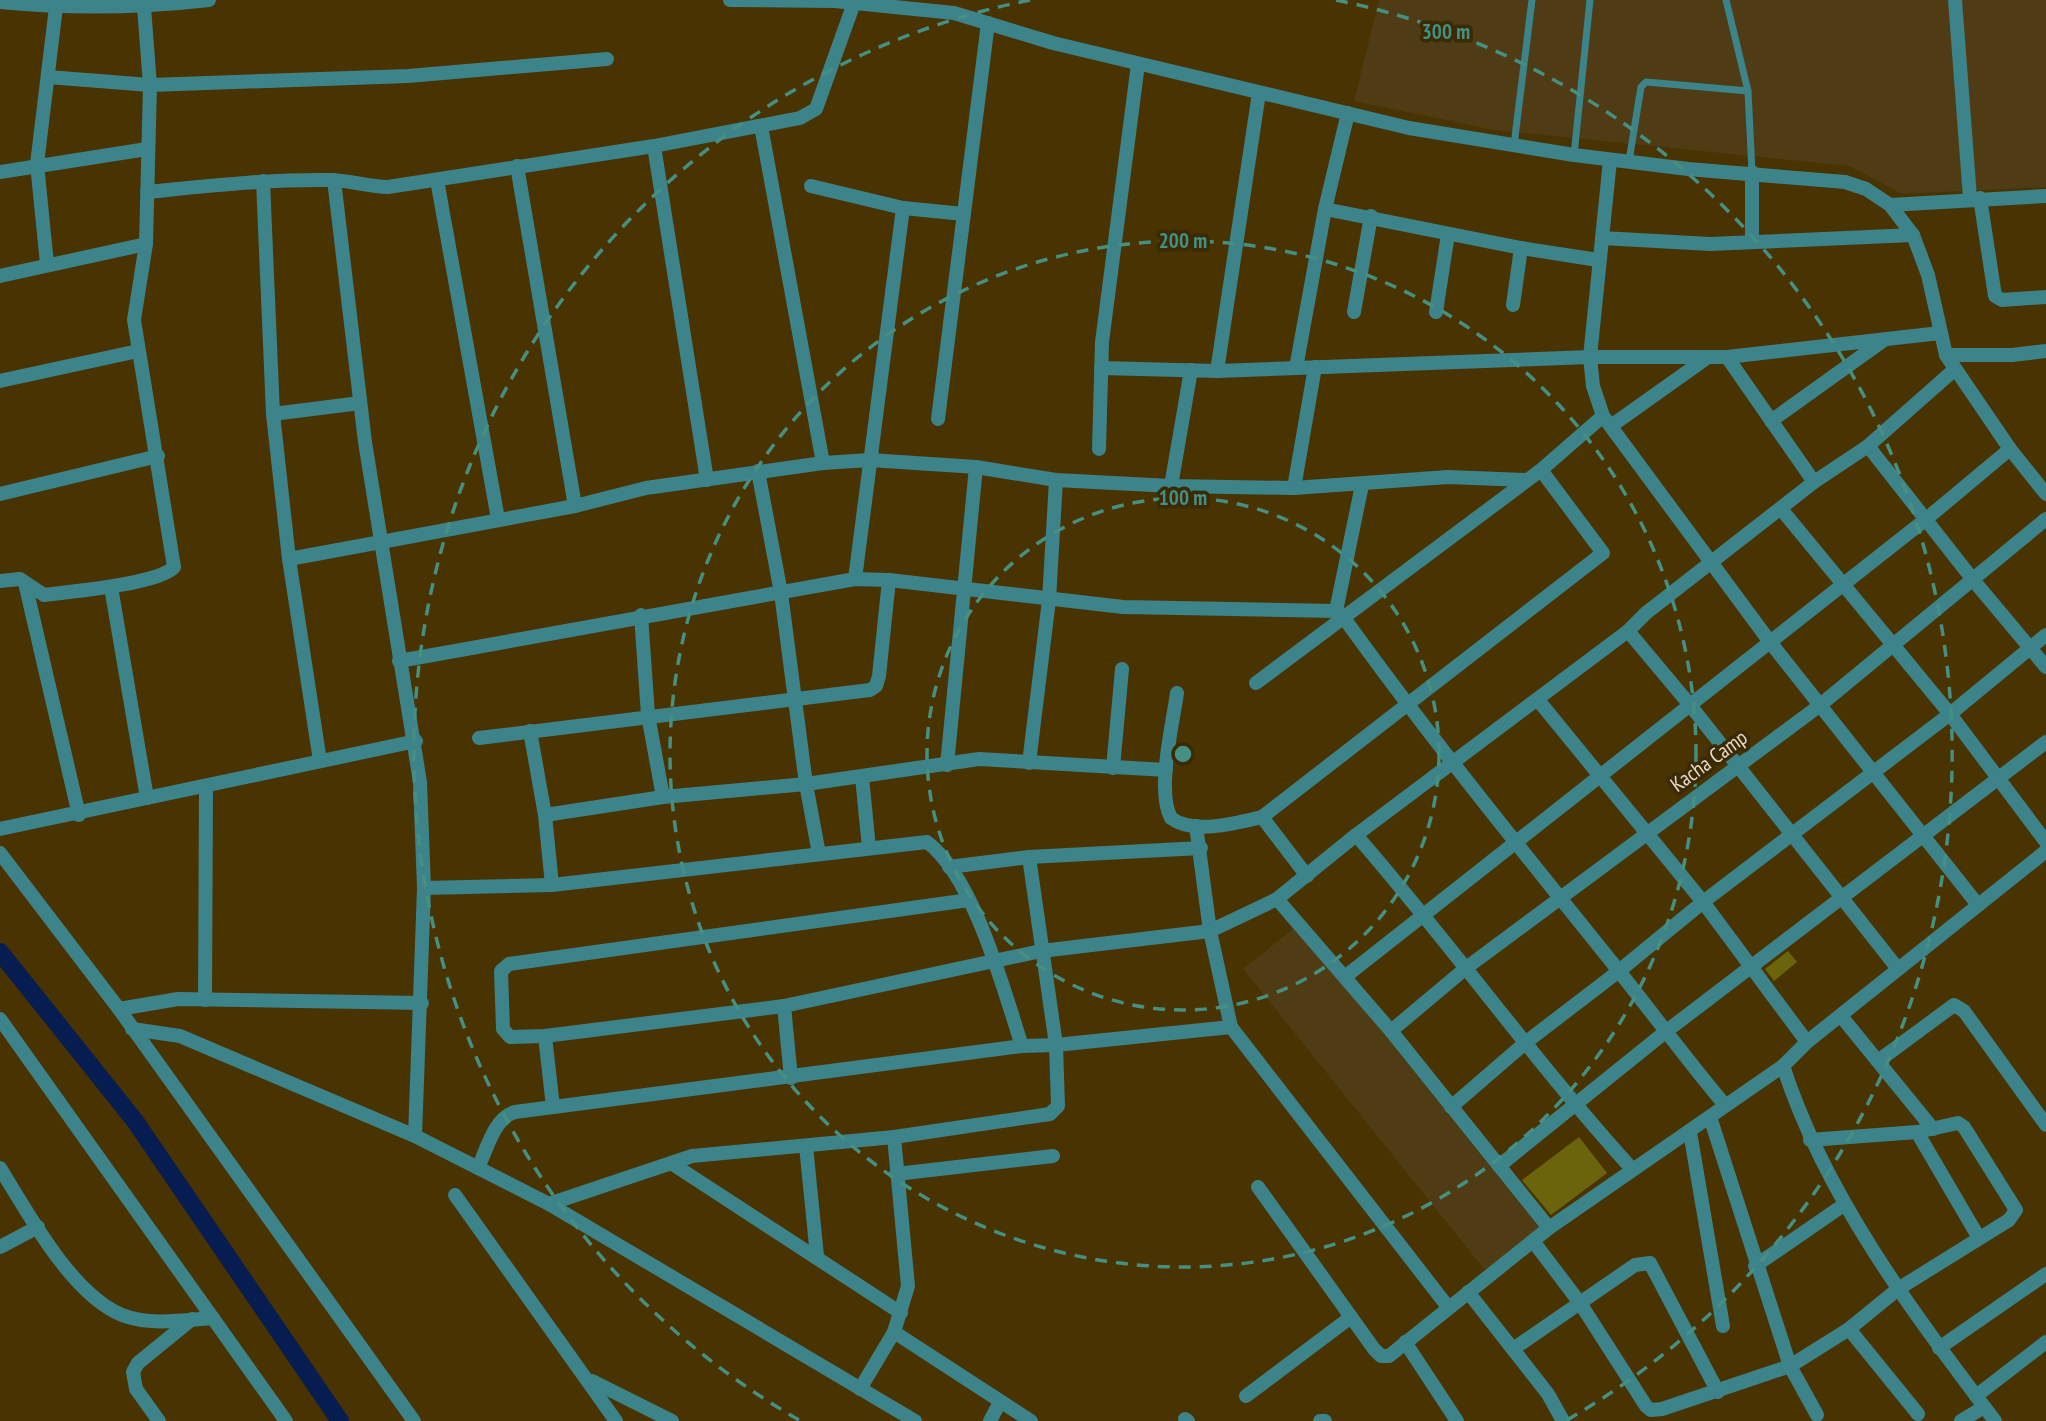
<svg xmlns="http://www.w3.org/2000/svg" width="2046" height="1421" font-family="'PT Sans Narrow',sans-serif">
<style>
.built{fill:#4f3c14}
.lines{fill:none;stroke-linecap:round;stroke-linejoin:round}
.canal{stroke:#071d51;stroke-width:18}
.building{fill:#6c640d}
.service{stroke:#3c838a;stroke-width:7}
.minor{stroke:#3c838a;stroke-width:14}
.tertiary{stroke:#3c838a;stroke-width:14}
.ring{fill:none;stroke:#458f83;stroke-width:3.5;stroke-dasharray:12 9}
.labels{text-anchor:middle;stroke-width:7;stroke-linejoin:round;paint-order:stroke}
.street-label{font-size:21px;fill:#e7dac3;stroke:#3a2a06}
.centre{fill:#458f83;stroke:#3a2a06;stroke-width:3.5}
.ring-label{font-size:21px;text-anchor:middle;font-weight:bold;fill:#458f83;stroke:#3a2a06;stroke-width:7;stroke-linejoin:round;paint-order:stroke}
</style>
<rect width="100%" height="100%" fill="#483301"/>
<g class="built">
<polygon points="1379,0 2046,0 2046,187 1902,194 1850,166 1494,130 1354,101"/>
<polygon points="1297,926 1547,1237 1493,1280 1243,969"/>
</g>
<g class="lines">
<polyline class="canal" points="0,952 135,1121 340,1421"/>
</g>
<g class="building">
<polygon points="1788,951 1797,962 1774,981 1765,969"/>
<polygon points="1579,1137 1607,1173 1551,1215 1522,1180"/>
</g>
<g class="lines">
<g class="service">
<polyline points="1726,0 1748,91 1752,172"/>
<polyline points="1514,145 1532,0"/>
<polyline points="1574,155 1590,0"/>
<polyline points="1629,161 1641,87 1646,82 1748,91"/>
</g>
<g class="minor">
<polyline points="730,0 835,1 954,13 1053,43 1409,128 1574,155 1688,169 1845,182 1866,189 1890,205 1913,235 1928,275 1946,355 2010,449 2046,494"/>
<polyline points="1955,0 1970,198"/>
<path d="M0 2C71 9 138 8 209 0"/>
<polyline points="48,77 150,85 408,76 607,59"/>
<polyline points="761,126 823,463"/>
<polyline points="654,146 707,480"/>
<polyline points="1610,160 1590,357 1593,386 1603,416 1770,642 1978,905"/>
<polyline points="517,166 575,506"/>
<polyline points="0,172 147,149"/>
<polyline points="1752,172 1752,242"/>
<polyline points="334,180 365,442 420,782 424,888 415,1136"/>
<polyline points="437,180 498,519"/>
<polyline points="263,181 273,414 289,559 320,761"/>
<polyline points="811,186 903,208"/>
<path d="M147 192C208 186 269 179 330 180 349 180 368 187 388 187L654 146 800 118 816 109 854 3"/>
<polyline points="1980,198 1995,296 2002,300 2046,297"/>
<polyline points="1890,205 2046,196"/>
<polyline points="1325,209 1521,248 1598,260"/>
<polyline points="1602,238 1710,244 1913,235"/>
<polyline points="47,264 37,164 56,7"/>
<polyline points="0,276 146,244"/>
<polyline points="1513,305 1521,248"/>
<polyline points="1354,312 1371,216"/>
<polyline points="1436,312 1448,234"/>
<polyline points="1946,355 2012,355 2046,351"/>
<polyline points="1727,357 1814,482"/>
<polyline points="1101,368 1217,371 1590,357 1727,357 1940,333"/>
<polyline points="1296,368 1325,209 1348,113"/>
<polyline points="1217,371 1259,93"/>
<polyline points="0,381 138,351"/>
<polyline points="273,414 360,403"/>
<polyline points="938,419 988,23"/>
<polyline points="1771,421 1884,340"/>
<polyline points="1611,426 1708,357"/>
<polyline points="1868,446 1974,581 2046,667"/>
<polyline points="1099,449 1102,342 1138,64"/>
<polyline points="758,471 781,593 806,784 819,854"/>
<polyline points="1171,486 1191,370"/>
<polyline points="1294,488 1315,367"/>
<polyline points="0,494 158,456"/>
<polyline points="1781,509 1950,714 2046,842"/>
<polyline points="289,559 575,506 646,488 823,463 870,460 976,467 1056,480 1171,486 1294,488 1448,477 1525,480"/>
<polyline points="855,579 903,208 964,214"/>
<path d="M0 581 20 579 44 595C69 592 159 584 174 567L134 320 146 244 150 85 144 7"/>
<polyline points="25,583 79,815"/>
<polyline points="111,587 147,798"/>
<polyline points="1336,611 1362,485"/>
<polyline points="641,615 648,715 663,797"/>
<polyline points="1628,631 1690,705 1898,969"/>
<path d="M399 661 855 579 889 580 1123 607 1336 611 1344 618C1431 739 1525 854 1618 970 1654 1015 1687 1060 1724 1104"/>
<polyline points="1256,683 1541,470 1603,416"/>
<path d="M1177 693C1173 723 1156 791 1171 818 1193 835 1237 823 1262 817L1603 553 1541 470"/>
<polyline points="1538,700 1703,902 1807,1042"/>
<polyline points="530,731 545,815 552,885"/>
<polyline points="479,738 870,690 876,686 879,676 889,580"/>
<polyline points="1029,763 1049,600 1056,480"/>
<polyline points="947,765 976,467"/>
<polyline points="1113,768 1122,669"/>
<polyline points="862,777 869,848"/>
<polyline points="545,815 663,797 806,784 979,759 1166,770"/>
<polyline points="1262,817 1307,876"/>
<polyline points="1196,826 1210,931 1231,1027 1448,1307"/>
<polyline points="0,829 416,741"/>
<path d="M1356 835C1451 944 1535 1062 1632 1169"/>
<polyline points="949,867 1029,857 1201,848"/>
<path d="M424 888 552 885 927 842C974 877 1004 991 1022 1046"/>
<polyline points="1277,899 1391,1031 1549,1228"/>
<polyline points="969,900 509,964 501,971 503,1029 510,1037 545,1036 784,1006 1041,951 1210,931 1277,899 1356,835 1628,631 1646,613 1814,482 1868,446 1954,370"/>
<polyline points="1346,976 1925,520 2010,449"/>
<polyline points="205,1000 206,788"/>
<polyline points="784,1006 791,1078"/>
<polyline points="119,1009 178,999 422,1003"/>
<polyline points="1841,1016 1933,1129"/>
<polyline points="0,1019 286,1421"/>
<polyline points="132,1029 180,1036 415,1136 549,1204 915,1421"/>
<polyline points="1391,1031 1466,968 1819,706 2046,519"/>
<polyline points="545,1036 553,1107"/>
<polyline points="1878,1061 1954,1005 1964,1011 2046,1125"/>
<path d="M1783 1066C1826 1198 1912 1311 1995 1421"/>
<polyline points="1451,1107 1525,1043 1619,971 1703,902 1950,714 2046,635"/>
<polyline points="1710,1117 1790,1366 1817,1415"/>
<polyline points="1690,1132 1723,1326"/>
<polyline points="1917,1132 1979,1238"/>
<polyline points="806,1146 817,1256"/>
<polyline points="671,1163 901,1313"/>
<polyline points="1499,1166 1664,1033 2046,742"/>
<path d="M0 1168C28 1213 71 1294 122 1315 150 1326 185 1320 213 1318"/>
<path d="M478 1168C487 1149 494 1118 515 1112L1022 1046 1056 1045 1231 1027"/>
<polyline points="896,1174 1053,1156"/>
<polyline points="1258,1187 1374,1349 1381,1356 1389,1356 1549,1228 1783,1066 1807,1042 2046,851"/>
<polyline points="455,1195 616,1421"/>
<polyline points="549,1204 692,1156 894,1137 1050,1114 1058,1106 1056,1045 1029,857"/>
<polyline points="1533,1241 1580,1303 1646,1406 1651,1410 1662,1409 1790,1366 1849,1329 1898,1289 2009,1220 2016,1210 1964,1127 1958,1123 1917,1132 1810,1140"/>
<polyline points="0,1247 38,1227"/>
<polyline points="1755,1266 1845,1204"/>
<polyline points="1468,1292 1548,1394 1563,1421"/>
<polyline points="1849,1329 1918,1414"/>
<polyline points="894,1332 1031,1421"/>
<polyline points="1405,1342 1457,1421"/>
<polyline points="1939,1348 2046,1274"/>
<polyline points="1513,1349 1635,1265 1650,1263 1718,1392"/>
<polyline points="592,1381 672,1421"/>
<polyline points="860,1389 894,1332 908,1286 894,1137"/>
<polyline points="1246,1396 1351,1317"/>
<polyline points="1976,1396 2046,1342"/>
<polyline points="1185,1419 1188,1421"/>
<polyline points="159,1421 136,1389 133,1372 138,1363 192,1319"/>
<polyline points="990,1421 1000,1402"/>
<polyline points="1320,1421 1325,1421"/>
<polyline points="1961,1421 1984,1407"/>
</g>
<polyline class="tertiary" points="0,853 119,1009 414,1421"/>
</g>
<g class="ring">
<circle cx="1183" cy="754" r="256"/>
<circle cx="1183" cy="754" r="513"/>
<path d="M799 1420A769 769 0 0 1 1030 0M1336 0A769 769 0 0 1 1567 1420"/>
</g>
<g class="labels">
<g class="street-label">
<text transform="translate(1709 761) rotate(-36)" y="7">Kacha Camp</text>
</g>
</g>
<circle cx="1183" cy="754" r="10" class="centre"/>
<g class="ring-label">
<text x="1446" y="39">300 m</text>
<text x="1183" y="248">200 m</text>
<text x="1183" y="505">100 m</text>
</g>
</svg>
